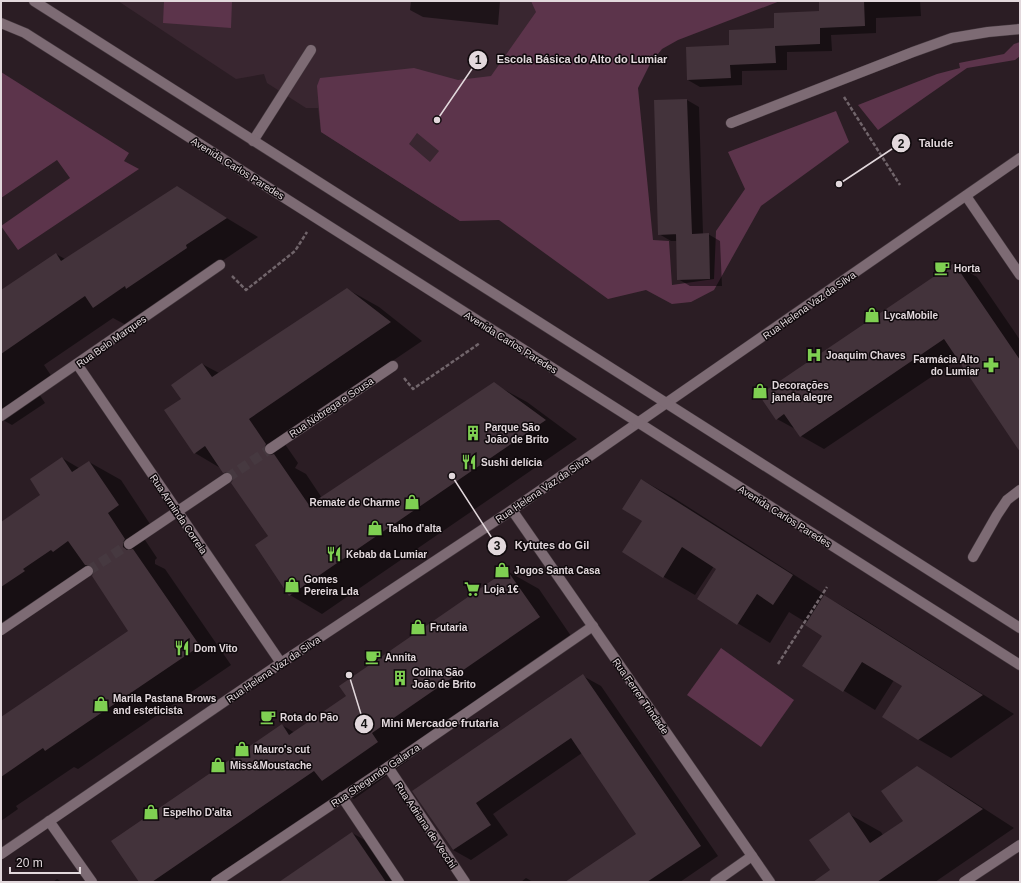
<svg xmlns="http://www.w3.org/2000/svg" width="1021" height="883" font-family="Helvetica,sans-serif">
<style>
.built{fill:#392630}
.green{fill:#5c344b;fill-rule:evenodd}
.shadow{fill:#0007}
.building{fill:#43333b}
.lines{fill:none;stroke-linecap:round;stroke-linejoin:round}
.minor-tunnel{stroke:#463940;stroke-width:10;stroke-dasharray:10 5;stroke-linecap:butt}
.service-casing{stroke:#45393f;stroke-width:11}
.pedestrian-casing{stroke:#45393f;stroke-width:11}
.minor-casing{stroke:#45393f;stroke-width:11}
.tertiary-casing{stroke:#45393f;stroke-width:11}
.path{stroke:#71656b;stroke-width:2.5;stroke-dasharray:4 2;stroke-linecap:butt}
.service{stroke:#7d6b74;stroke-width:10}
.pedestrian{stroke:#7d6b74;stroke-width:10}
.minor{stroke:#7d6b74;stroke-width:10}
.tertiary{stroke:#7d6b74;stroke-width:10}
.labels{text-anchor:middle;stroke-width:3;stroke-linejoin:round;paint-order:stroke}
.street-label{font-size:10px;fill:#e2d8dc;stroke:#0f090c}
.poi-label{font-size:10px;font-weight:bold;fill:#e2d8dc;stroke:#0f090c;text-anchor:start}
.leader{fill:none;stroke:#e2d8dc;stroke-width:1.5}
.callout-dot{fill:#e2d8dc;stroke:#0f090c;stroke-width:1.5}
.mark-label{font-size:12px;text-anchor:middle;font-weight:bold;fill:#111}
.callout-label{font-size:11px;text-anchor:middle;font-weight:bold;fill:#e2d8dc;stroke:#0f090c;stroke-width:3;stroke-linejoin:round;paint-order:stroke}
</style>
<rect width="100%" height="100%" fill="#2b1d24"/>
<polygon class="built" points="118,1 602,1 460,221 321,132 318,108 306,108 267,83 264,74 236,79"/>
<g class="green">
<polygon points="164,1 232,1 231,28 163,23"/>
<path d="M531 1H780L678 40 662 49 650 64 638 88 653 240 669 241 672 285 714 279 716 231 745 189 728 152 836 111 849 142 761 206 714 290 691 302 672 304 646 290 608 299 499 220 460 221 321 132 317 86 320 78 414 68 458 80 491 76 536 12ZM417 133 439 151 430 162 409 144Z"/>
<polygon points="1020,42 1020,56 1015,60 967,68 878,130 858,105 937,74 960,68 959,63 1004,54 1014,44"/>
<polygon points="1,72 129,153 124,161 139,169 18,250 1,226 70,178 57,160 1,198"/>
<polygon points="721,648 794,700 761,747 687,695"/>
</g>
<g class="shadow">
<polygon points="411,1 500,1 498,25 423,17 410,10"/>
<polygon points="820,1 920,1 921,16 876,18 876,33 831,35 832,51 787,52 787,70 742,71 742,85 700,87 688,80 730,46 820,12"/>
<polygon points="687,100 699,107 703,234 708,234 720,241 722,286 690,286 678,279 677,241 671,241 659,234"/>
<polygon points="177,188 258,237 126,325 113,318 44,365 52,377 35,388 45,403 12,425 1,419 1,291 56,254 65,259"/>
<polygon points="954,264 977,277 1020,340 1020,450 958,359 824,449 801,436 797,430 777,419"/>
<polygon points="347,289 379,307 422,341 280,437 298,463 295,468 306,474 322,498 494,384 527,402 577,439 322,614 290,595 269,537 235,478 224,472 222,469 195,453 183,400 202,364 219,373"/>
<polygon points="62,458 79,468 89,462 121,480 150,524 139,531 157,558 155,560 155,564 165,569 231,665 78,769 74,767 16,806 18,809 1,821 1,718 130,631 96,571 89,567 1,624 1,523 42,495"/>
<polygon points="642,480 674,498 824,594 823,595 856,614 1014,714 951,758 918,739 903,686 894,680 875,710 804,666 823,636 807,623 789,612 770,643 698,599 718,568 714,566 695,595 664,577 643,521"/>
<polygon points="507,571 539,589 571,636 403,751 409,760 354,799 342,792 211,882 140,882 282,725 295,733 347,696"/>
<polygon points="583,676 601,686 718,856 680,882 567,882 638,834 582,753 493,814 508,835 471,860 453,850 413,791"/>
<polygon points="917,768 949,786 1014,828 935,882 815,882 832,871 849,814 881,832 883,835 904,821"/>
<polygon points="352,833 370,843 396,882 280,882"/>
<polygon points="526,878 533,882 521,882"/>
<polygon points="57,879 62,882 53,882"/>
</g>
<g class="building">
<polygon points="819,1 864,1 865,26 820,28 820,44 775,46 776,63 730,65 731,78 687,80 686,47 729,45 729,30 774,28 774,13 819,11"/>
<polygon points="687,99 692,234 709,233 710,279 677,280 676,234 679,234 658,235 654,100"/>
<polygon points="177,186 227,218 186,245 187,248 126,289 125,286 93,308 85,296 1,354 1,290 56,253 61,261"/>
<polygon points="954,263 1020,360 1020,452 944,339 800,437 784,414 776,420 759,395"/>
<polygon points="347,288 391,322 249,419 266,444 264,449 265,453 270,455 274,454 309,505 494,382 546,420 289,596 255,545 268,536 231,483 233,480 233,475 229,472 223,473 205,446 194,454 164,410 181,399 171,385 202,363 212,377"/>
<polygon points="62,457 72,472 89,461 119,505 108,513 125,539 123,542 123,547 127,550 133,549 200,646 45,751 43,748 1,777 1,717 128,631 92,576 94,571 94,568 90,565 85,565 68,541 53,552 51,550 23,569 25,571 1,587 1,522 40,495 30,479"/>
<polygon points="641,479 793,575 773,605 757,594 737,625 697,599 716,569 682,547 663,578 622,552 642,521 622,509"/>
<polygon points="507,570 540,617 372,733 378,742 322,781 314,771 152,882 139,882 111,841 282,724 289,735 346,696 339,686"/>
<polygon points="824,595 877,628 983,695 918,740 882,717 902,686 862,662 843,692 802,666 822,636 805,625"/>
<polygon points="583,674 701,846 647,882 565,882 636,834 571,738 476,803 491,825 453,850 412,791"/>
<polygon points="917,766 983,809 877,882 813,882 830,870 809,840 849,812 870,843 903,821 881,791"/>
<polygon points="352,832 386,882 279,882"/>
</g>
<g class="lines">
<g class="minor-tunnel">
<polyline points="227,478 270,449"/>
<polyline points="88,571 129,544"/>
</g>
<defs>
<polyline id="service" points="253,141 311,50"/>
<polyline id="pedestrian" points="973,557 997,515 1007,500 1020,490"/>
<g id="minor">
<polyline points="731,123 913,52 952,38 988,32 1020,29"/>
<polyline points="966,196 1020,275"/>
<polyline points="77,364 281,663"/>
<polyline points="1,416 220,265"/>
<polyline points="270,449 393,366"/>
<polyline points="512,510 770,882"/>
<polyline points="129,544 227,478"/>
<polyline points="1,630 88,571"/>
<polyline points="388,767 465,882"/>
<polyline points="342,797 399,882"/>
<polyline points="49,821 92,882"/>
<polyline points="1,854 281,663 512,510 1020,158"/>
<polyline points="216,882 388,767 593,626"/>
<polyline points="715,882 752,856"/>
<polyline points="964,882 1020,845"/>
</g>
<g id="tertiary">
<polyline points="34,1 1020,628"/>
<polyline points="1,23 25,33 1020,665"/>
</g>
</defs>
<use href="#service" class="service-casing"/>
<use href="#pedestrian" class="pedestrian-casing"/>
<use href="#minor" class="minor-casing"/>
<use href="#tertiary" class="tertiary-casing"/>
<g class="path">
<polyline points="844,97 900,185"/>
<polyline points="232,276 246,290 295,251 307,232"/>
<polyline points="404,378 413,389 480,343"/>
<polyline points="778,664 827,587"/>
</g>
<use href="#service" class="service"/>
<use href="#pedestrian" class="pedestrian"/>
<use href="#minor" class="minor"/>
<use href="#tertiary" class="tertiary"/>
</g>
<defs>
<symbol id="cafe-bare" viewBox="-9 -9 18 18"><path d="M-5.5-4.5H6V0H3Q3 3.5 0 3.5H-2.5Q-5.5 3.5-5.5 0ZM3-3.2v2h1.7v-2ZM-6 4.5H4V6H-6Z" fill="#7fd052" stroke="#0f090c" stroke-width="2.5" paint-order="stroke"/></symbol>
<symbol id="shop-bare" viewBox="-9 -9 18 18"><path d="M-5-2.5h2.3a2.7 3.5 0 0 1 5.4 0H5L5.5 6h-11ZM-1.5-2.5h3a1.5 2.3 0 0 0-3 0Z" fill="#7fd052" stroke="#0f090c" stroke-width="2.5" paint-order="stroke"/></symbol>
<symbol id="hospital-bare" viewBox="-9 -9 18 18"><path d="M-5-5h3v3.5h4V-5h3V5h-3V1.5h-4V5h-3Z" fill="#7fd052" stroke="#0f090c" stroke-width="2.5" paint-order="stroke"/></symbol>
<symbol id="pharmacy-bare" viewBox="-9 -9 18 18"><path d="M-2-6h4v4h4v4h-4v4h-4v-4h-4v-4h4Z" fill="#7fd052" stroke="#0f090c" stroke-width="2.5" paint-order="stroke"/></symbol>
<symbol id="building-bare" viewBox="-9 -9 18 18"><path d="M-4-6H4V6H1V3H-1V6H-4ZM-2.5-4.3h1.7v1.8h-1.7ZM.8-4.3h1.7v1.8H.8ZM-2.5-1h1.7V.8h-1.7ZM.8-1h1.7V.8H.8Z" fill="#7fd052" stroke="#0f090c" stroke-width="2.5" paint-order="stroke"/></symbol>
<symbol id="restaurant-bare" viewBox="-9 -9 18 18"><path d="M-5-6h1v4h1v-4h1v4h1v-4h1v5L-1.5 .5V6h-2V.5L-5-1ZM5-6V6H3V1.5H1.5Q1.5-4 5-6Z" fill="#7fd052" stroke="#0f090c" stroke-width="2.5" paint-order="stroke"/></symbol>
<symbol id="supermarket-bare" viewBox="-9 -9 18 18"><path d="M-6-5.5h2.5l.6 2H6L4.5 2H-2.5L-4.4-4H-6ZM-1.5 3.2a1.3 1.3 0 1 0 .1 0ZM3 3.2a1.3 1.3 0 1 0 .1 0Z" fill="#7fd052" stroke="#0f090c" stroke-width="2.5" paint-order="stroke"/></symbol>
</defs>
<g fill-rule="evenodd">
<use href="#cafe-bare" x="931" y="257" width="22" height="22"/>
<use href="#shop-bare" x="861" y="304" width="22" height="22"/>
<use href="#hospital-bare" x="803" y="344" width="22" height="22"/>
<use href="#pharmacy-bare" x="980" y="354" width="22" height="22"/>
<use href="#shop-bare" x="749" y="380" width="22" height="22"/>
<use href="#building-bare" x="462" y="422" width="22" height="22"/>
<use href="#restaurant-bare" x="458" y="451" width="22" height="22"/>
<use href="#shop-bare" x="401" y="491" width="22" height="22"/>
<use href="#shop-bare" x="364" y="517" width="22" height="22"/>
<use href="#restaurant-bare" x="323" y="543" width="22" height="22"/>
<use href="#shop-bare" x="491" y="559" width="22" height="22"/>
<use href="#shop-bare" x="281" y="574" width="22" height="22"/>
<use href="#supermarket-bare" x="461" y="578" width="22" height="22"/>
<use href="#shop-bare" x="407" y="616" width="22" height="22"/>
<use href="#restaurant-bare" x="171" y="637" width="22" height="22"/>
<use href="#cafe-bare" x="362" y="646" width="22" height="22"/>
<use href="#building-bare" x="389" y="667" width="22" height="22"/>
<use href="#shop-bare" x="90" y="693" width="22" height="22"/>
<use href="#cafe-bare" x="257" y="706" width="22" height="22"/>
<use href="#shop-bare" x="231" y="738" width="22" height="22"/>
<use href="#shop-bare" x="207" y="754" width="22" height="22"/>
<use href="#shop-bare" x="140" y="801" width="22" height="22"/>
</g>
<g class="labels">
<g class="street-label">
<text transform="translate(238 168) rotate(32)" y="4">Avenida Carlos Paredes</text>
<text transform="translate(809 305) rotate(-35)" y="4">Rua Helena Vaz da Silva</text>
<text transform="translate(111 341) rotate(-35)" y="4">Rua Belo Marques</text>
<text transform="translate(511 342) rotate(32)" y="4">Avenida Carlos Paredes</text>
<text transform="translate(331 407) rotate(-34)" y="4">Rua Nóbrega e Sousa</text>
<text transform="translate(542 489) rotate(-34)" y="4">Rua Helena Vaz da Silva</text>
<text transform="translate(179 514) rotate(56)" y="4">Rua Arminda Correia</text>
<text transform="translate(785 516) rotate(32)" y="4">Avenida Carlos Paredes</text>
<text transform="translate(273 669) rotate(-34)" y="4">Rua Helena Vaz da Silva</text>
<text transform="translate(641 696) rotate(55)" y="4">Rua Ferrer Trindade</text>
<text transform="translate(375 775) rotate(-34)" y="4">Rua Shegundo Galarza</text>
<text transform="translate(426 825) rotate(56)" y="4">Rua Adriana de Vecchi</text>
</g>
<g class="poi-label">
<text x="954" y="272">Horta</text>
<text x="884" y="319">LycaMobile</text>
<text x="826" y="359">Joaquim Chaves</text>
<text x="979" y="363" text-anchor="end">Farmácia Alto<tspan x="979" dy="12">do Lumiar</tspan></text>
<text x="772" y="389">Decorações<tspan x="772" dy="12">janela alegre</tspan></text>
<text x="485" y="431">Parque São<tspan x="485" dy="12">João de Brito</tspan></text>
<text x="481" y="466">Sushi delícia</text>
<text x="400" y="506" text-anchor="end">Remate de Charme</text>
<text x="387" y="532">Talho d'alta</text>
<text x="346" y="558">Kebab da Lumiar</text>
<text x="514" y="574">Jogos Santa Casa</text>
<text x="304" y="583">Gomes<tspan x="304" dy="12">Pereira Lda</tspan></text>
<text x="484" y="593">Loja 1€</text>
<text x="430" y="631">Frutaria</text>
<text x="194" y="652">Dom Vito</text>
<text x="385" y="661">Annita</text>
<text x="412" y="676">Colina São<tspan x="412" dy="12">João de Brito</tspan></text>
<text x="113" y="702">Marila Pastana Brows<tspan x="113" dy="12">and esteticista</tspan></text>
<text x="280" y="721">Rota do Pão</text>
<text x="254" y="753">Mauro's cut</text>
<text x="230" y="769">Miss&amp;Moustache</text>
<text x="163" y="816">Espelho D'alta</text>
</g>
</g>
<path class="leader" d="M437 120L478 60M839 184L901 143M452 476L497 546M349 675L364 724"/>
<g class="callout-dot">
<circle cx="437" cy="120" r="4"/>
<circle cx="839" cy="184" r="4"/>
<circle cx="452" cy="476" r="4"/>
<circle cx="349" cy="675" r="4"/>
<circle cx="478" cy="60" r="10"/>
<circle cx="901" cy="143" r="10"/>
<circle cx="497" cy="546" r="10"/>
<circle cx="364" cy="724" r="10"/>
</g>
<g class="mark-label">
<text x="478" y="64">1</text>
<text x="901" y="148">2</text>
<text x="497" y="550">3</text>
<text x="364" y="728">4</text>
</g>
<g class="callout-label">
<text x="582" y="63">Escola Básica do Alto do Lumiar</text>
<text x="936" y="147">Talude</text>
<text x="552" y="549">Kytutes do Gil</text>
<text x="440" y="727">Mini Mercadoe frutaria</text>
</g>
<rect width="1021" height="883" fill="none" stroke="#e2d8dc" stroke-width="4"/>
<path d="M10 867v6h70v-6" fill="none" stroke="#e2d8dc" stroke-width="2"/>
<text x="16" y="867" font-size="12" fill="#e2d8dc" stroke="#0f090c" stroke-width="3" paint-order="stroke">20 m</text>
</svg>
